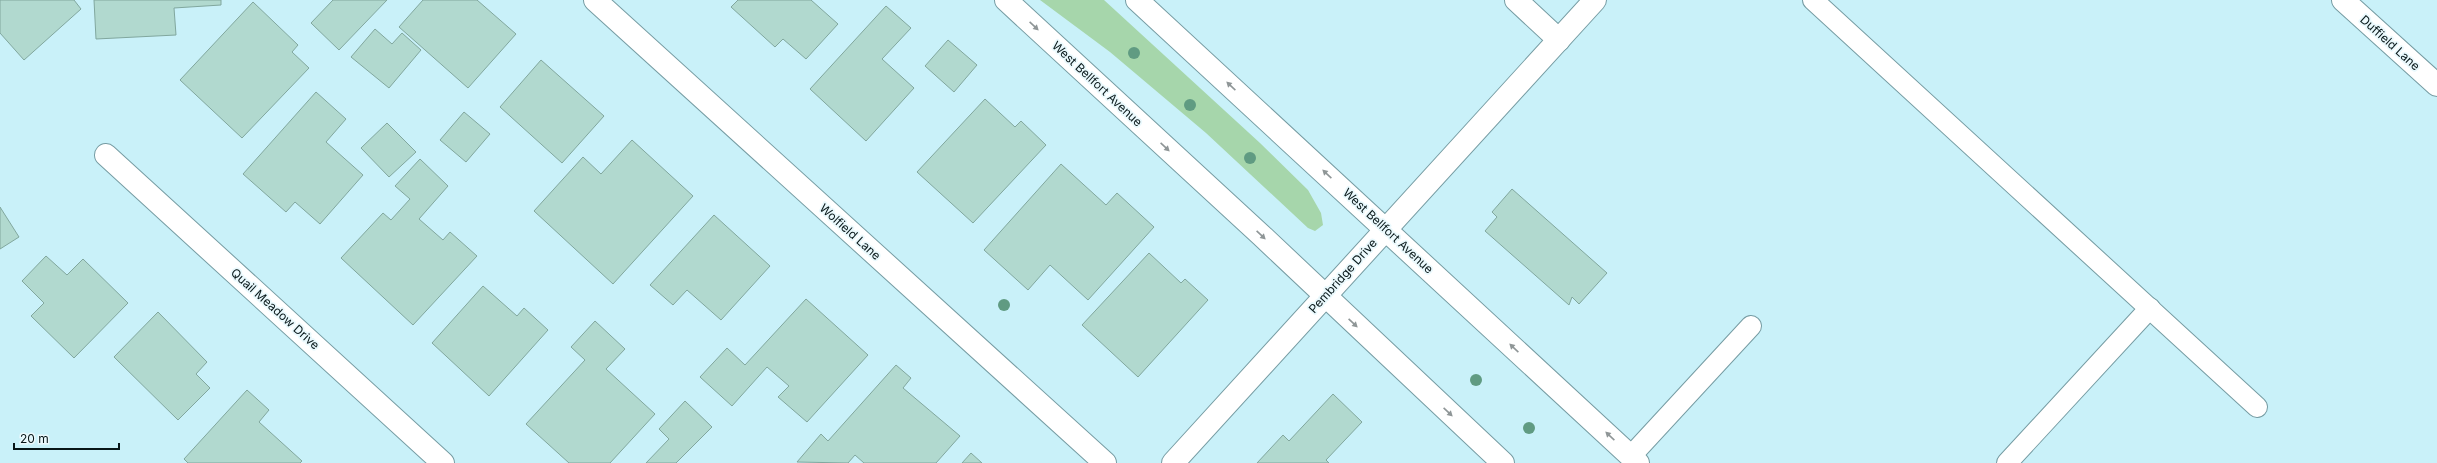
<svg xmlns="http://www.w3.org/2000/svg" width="2437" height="463" font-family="Inter,sans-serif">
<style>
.green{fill:#a6d6ab}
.building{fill:#b1d9cf;stroke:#81a79e}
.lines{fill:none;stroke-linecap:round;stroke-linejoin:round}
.lane-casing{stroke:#769ca3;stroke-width:22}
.street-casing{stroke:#769ca3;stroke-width:24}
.secondary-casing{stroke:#769ca3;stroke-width:24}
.lane{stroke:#fff;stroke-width:20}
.street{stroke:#fff;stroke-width:22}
.secondary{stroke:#fff;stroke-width:22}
.tree{fill:#609b82}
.oneway{fill:#8f9697}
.labels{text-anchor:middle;stroke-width:3.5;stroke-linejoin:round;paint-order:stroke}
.street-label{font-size:12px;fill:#071618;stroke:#eaf9fd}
</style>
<rect width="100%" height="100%" fill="#c9f1f9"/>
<polygon class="green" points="1040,0 1104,0 1260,143 1308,190 1321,213 1323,225 1315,231 1308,228 1206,133 1110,52"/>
<g class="building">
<polygon points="0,0 74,0 81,9 24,60 0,33"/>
<polygon points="94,0 221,0 221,5 174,8 176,35 96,39"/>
<polygon points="333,0 387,0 339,50 311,23"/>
<polygon points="423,0 477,0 516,34 468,88 399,27"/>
<polygon points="738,0 811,0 838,24 806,59 783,39 775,47 731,7"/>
<polygon points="253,2 298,45 292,52 309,68 242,138 180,80"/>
<polygon points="886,6 911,28 882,59 914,88 866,141 810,89"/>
<polygon points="375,29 392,44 402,33 421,50 389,88 351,57"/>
<polygon points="948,40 977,65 954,92 925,66"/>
<polygon points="541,60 604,116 562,163 500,107"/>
<polygon points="316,92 346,119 326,142 363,175 320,224 295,202 286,212 243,174"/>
<polygon points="985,99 1015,127 1021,121 1046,145 973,223 917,172"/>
<polygon points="464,112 490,134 466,162 440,140"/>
<polygon points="387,123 416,152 389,177 361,148"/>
<polygon points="632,140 693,196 613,284 534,211 583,157 601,174"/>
<polygon points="420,159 448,186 419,219 443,240 450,232 477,256 413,325 341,258 383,213 391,220 410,199 395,186"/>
<polygon points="1061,164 1106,205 1117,193 1154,227 1088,300 1050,265 1028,290 984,250"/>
<polygon points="1512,189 1607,273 1579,304 1572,297 1569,305 1485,231 1497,217 1492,212"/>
<polygon points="0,207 19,237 0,249"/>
<polygon points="714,215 770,266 721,320 687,290 673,305 650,285"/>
<polygon points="1149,253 1181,283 1185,279 1208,300 1138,377 1082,325"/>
<polygon points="46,256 67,275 83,259 128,303 74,358 31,316 44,303 22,281"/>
<polygon points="483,286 517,316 524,308 548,330 489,396 432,343"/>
<polygon points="806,299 868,355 807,422 778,397 789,386 767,367 732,406 700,377 727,348 745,365"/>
<polygon points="158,312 207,362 196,374 210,388 178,420 114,357"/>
<polygon points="595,321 625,349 606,369 655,414 610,463 569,463 526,424 585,360 571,347"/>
<polygon points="896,365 911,378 903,388 960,436 936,463 864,463 855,455 848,463 797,462 821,434 828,441"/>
<polygon points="247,390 269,410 259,422 302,461 300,463 188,463 184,459"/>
<polygon points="1333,394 1362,422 1326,460 1329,463 1257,463 1283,435 1289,441"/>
<polygon points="685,401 712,427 676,463 646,463 669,439 659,429"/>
<polygon points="971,453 982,463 962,463"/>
</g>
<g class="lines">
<defs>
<g id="lane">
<polyline points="1813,0 2257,407"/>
<polyline points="1631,456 1751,326"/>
<polyline points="2007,463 2150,308"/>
</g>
<g id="street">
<polyline points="595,0 1105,463"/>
<polyline points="1516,0 1559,40"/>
<polyline points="2343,0 2437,85"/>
<polyline points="106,155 443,463"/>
<polyline points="1173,463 1595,0"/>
</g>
<g id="secondary">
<polyline points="1006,0 1261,235 1503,463"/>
<polyline points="1137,0 1638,463"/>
</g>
</defs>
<use href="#lane" class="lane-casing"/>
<use href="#street" class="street-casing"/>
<use href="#secondary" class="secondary-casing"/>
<use href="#lane" class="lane"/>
<use href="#street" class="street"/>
<use href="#secondary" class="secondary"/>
</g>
<g class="tree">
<circle cx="1134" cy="53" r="6"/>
<circle cx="1190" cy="105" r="6"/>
<circle cx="1250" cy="158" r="6"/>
<circle cx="1004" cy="305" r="6"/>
<circle cx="1476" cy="380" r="6"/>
<circle cx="1529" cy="428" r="6"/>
</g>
<defs><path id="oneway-solid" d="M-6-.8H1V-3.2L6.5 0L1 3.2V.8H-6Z"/></defs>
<g class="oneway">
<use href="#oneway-solid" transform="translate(1034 26) rotate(43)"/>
<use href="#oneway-solid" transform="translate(1231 86) rotate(-137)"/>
<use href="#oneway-solid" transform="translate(1165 147) rotate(43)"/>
<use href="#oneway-solid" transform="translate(1327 174) rotate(-137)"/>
<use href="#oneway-solid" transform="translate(1261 235) rotate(43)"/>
<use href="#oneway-solid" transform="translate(1353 323) rotate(43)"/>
<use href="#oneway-solid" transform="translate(1514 348) rotate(-137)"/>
<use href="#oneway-solid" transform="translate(1448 412) rotate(43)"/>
<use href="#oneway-solid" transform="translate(1610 436) rotate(-137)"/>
</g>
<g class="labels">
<g class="street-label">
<text transform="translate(2390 43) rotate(42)" y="4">Duffield Lane</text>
<text transform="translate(1097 84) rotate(43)" y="4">West Bellfort Avenue</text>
<text transform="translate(1388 231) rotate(43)" y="4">West Bellfort Avenue</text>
<text transform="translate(850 232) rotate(42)" y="4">Wolfield Lane</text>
<text transform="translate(1343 276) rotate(-48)" y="4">Pembridge Drive</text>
<text transform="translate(275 309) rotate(42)" y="4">Quail Meadow Drive</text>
</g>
</g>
<path d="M14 443v6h105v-6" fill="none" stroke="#071618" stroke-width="2"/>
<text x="20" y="443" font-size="12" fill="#071618" stroke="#eaf9fd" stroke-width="3" paint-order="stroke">20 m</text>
</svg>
